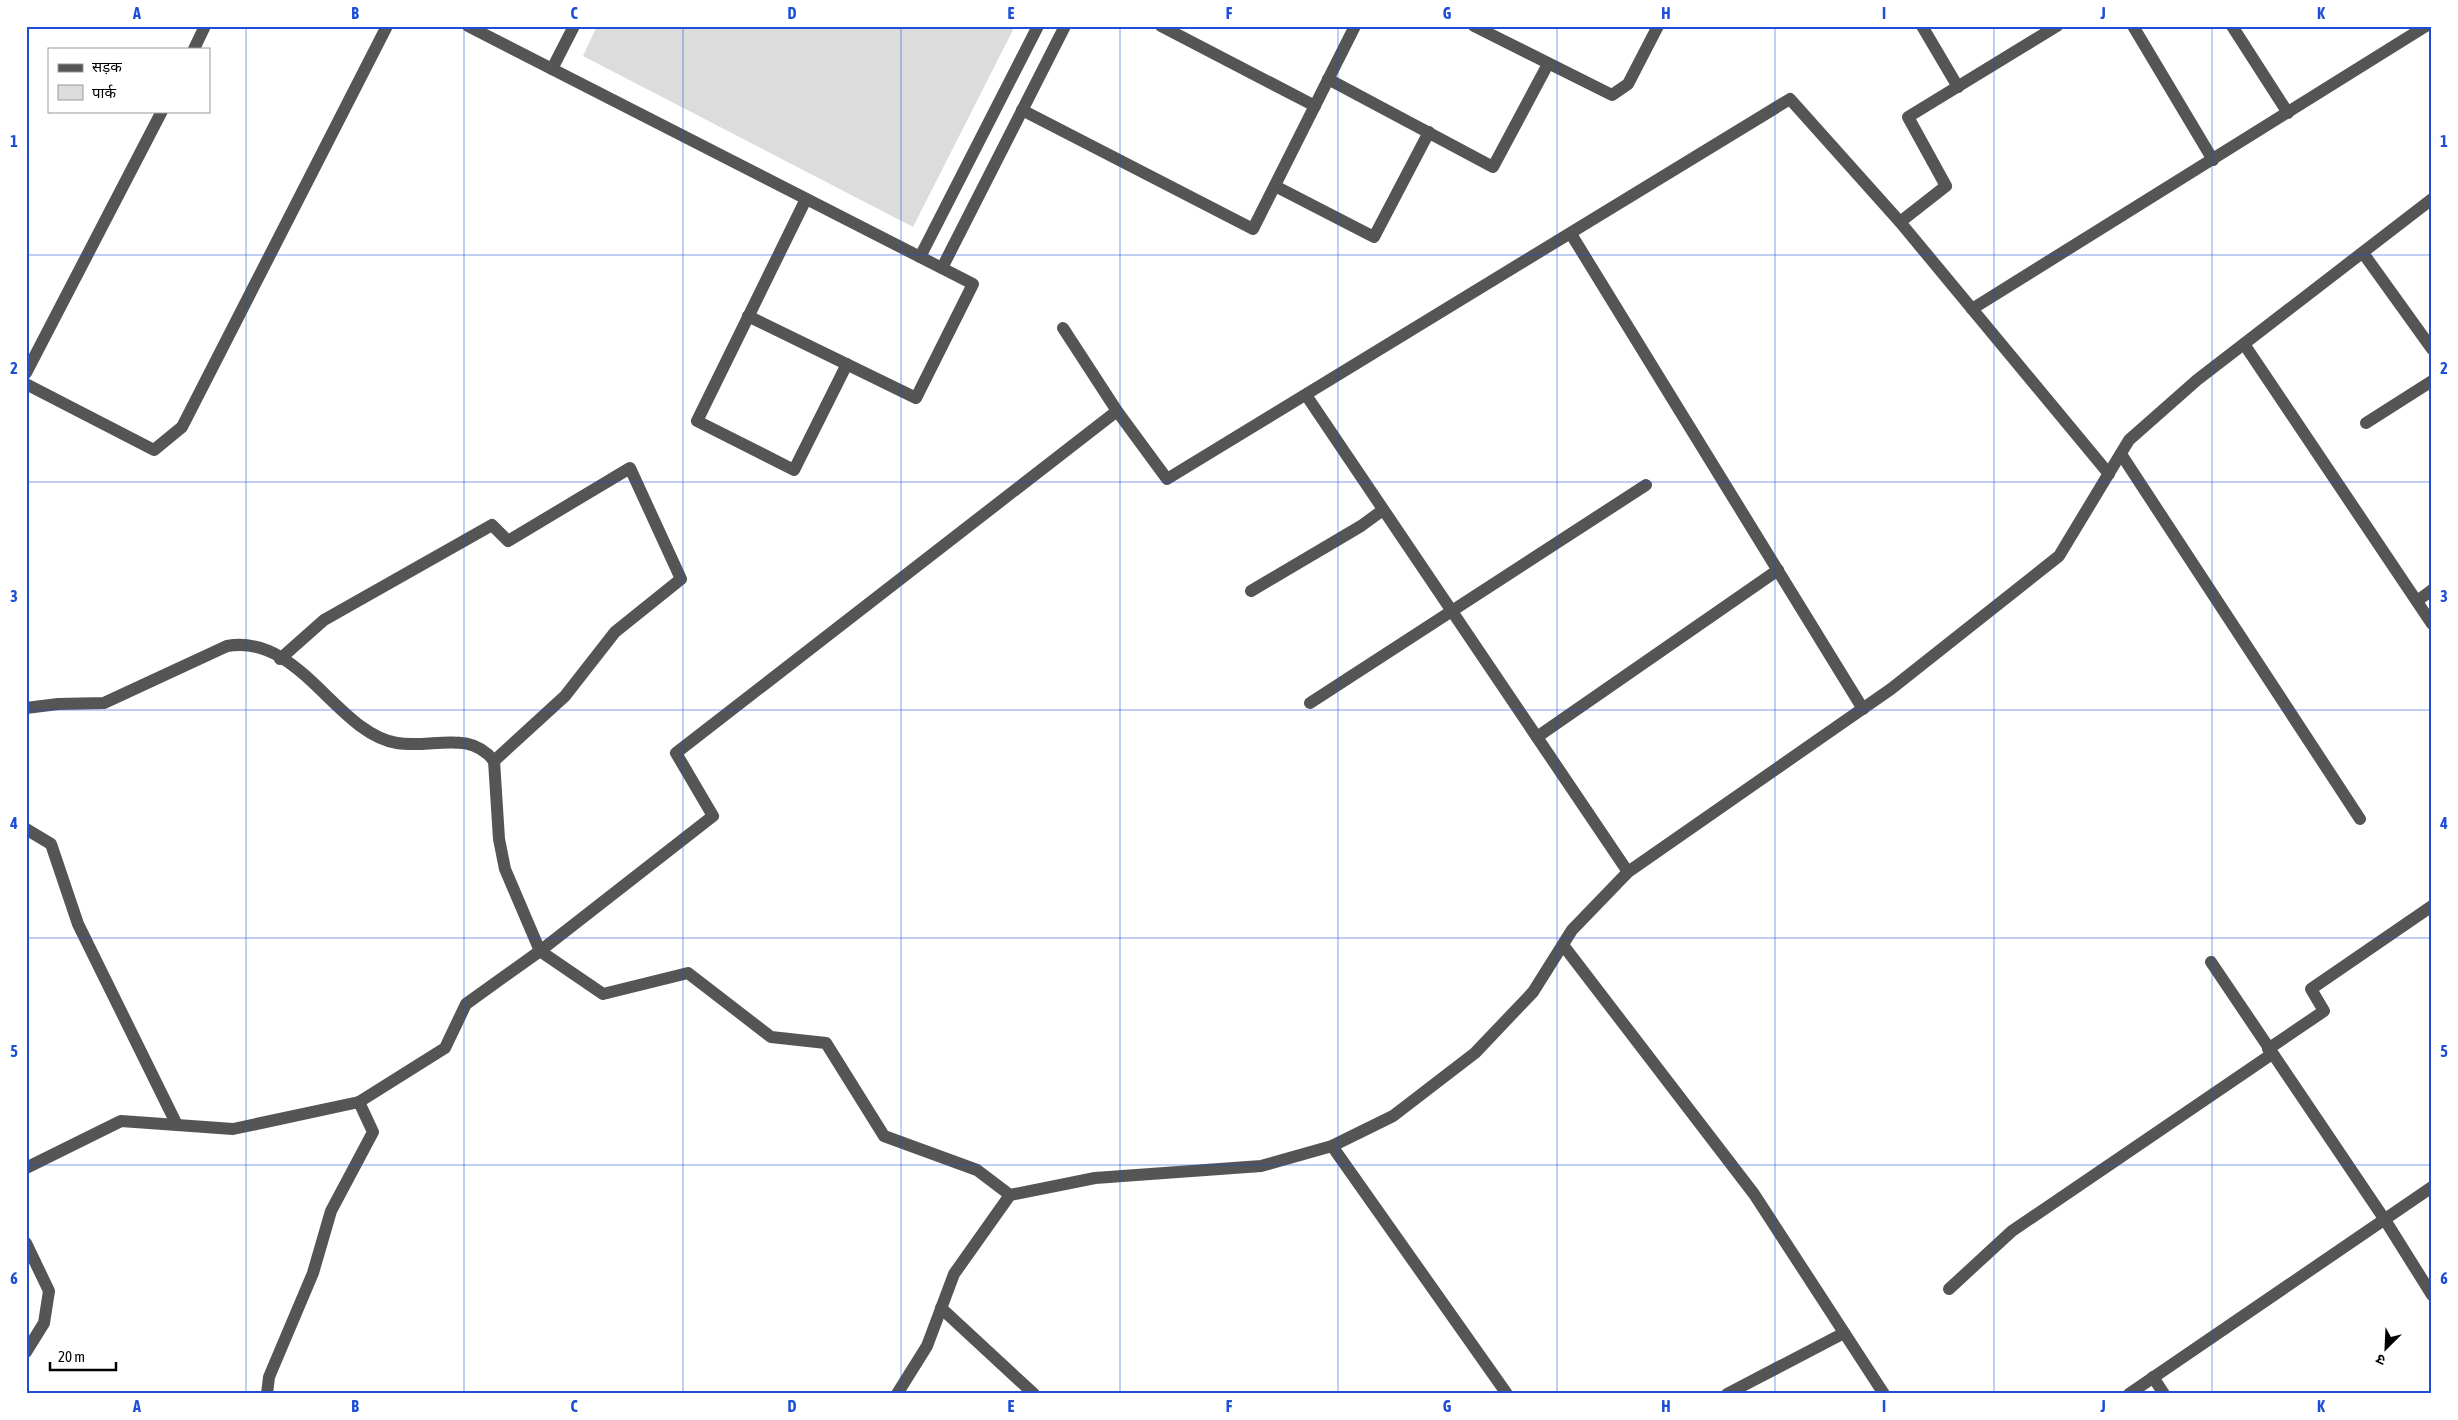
<svg xmlns="http://www.w3.org/2000/svg" width="2458" height="1420" font-family="'Asap Condensed','Noto Sans Devanagari',sans-serif">
<style>
.green{fill:#dcdcdc}
.lines{fill:none;stroke-linecap:round;stroke-linejoin:round}
.minor{stroke:#555;stroke-width:12}
.grid{fill:none;stroke:#1d4ed8;stroke-width:1;stroke-opacity:0.55}
.neatline{fill:none;stroke:#1d4ed8;stroke-width:2}
.grid-label{font-size:16px;text-anchor:middle;font-weight:bold;fill:#1d4ed8}
</style>
<rect width="100%" height="100%" fill="#fff"/>
<polygon class="green" points="597,26 1015,26 913,227 583,56"/>
<g class="lines">
<g class="minor">
<polyline points="468,26 973,284 916,398 748,316"/>
<polyline points="1161,26 1315,106"/>
<polyline points="1474,26 1612,95 1628,84 1658,26"/>
<polyline points="1922,26 1958,87"/>
<polyline points="2133,26 2213,160"/>
<polyline points="2232,26 2288,113"/>
<polyline points="194,49 205,26"/>
<polyline points="552,69 574,26"/>
<polyline points="1328,79 1493,167 1548,64"/>
<polyline points="1022,110 1253,229 1355,26"/>
<polyline points="1275,186 1374,237 1429,132"/>
<polyline points="806,199 697,421 794,470 847,364"/>
<polyline points="1900,222 1946,186 1908,117 2057,26"/>
<polyline points="1571,234 1863,709"/>
<polyline points="2363,253 2432,349"/>
<polyline points="920,257 1038,26"/>
<polyline points="942,268 1065,26"/>
<polyline points="1972,309 2426,26"/>
<polyline points="1063,328 1117,411 1167,479 1790,99 1900,222 2109,474"/>
<polyline points="2244,344 2432,624"/>
<polyline points="26,373 162,111"/>
<polyline points="26,384 154,450 182,427 387,26"/>
<polyline points="1306,395 1628,872"/>
<polyline points="2366,423 2432,381"/>
<polyline points="2121,454 2360,819"/>
<polyline points="1251,591 1361,526 1383,510"/>
<polyline points="2417,601 2432,590"/>
<polyline points="280,659 324,620 492,525 508,541 630,468 681,579 615,632 565,696 494,761"/>
<polyline points="1310,703 1646,485"/>
<path d="M26 708 58 704 104 703 227 646C300 633 336 733 397 743 432 749 469 729 494 761L499 839 505 869 540 951 713 816 676 753 1117 411"/>
<polyline points="1537,737 1778,570"/>
<polyline points="26,829 51,844 78,924 177,1125"/>
<polyline points="1563,945 1754,1194 1884,1394"/>
<polyline points="2211,962 2385,1220 2432,1295"/>
<polyline points="2268,1049 2324,1011 2311,989 2432,906"/>
<polyline points="1332,1146 1507,1394"/>
<polyline points="26,1168 121,1121 233,1129 359,1102 445,1048 466,1004 540,951 603,994 688,973 771,1037 826,1043 884,1136 977,1170 1010,1195"/>
<polyline points="26,1243 49,1291 44,1323 26,1352"/>
<polyline points="1949,1289 2012,1231 2272,1054"/>
<polyline points="941,1308 1034,1394"/>
<polyline points="2153,1377 2164,1394"/>
<polyline points="267,1394 269,1377 313,1273 331,1211 373,1132 359,1102"/>
<polyline points="897,1394 927,1346 954,1274 1010,1195 1095,1178 1261,1166 1332,1146 1393,1116 1475,1053 1533,992 1572,930 1628,872 1891,689 2059,556 2129,440 2197,380 2432,199"/>
<polyline points="1727,1394 1844,1333"/>
<polyline points="2129,1394 2432,1187"/>
</g>
</g>
<path class="grid" d="M246 26V1394M464 26V1394M683 26V1394M901 26V1394M1120 26V1394M1338 26V1394M1557 26V1394M1775 26V1394M1994 26V1394M2212 26V1394M26 255H2432M26 482H2432M26 710H2432M26 938H2432M26 1165H2432"/>
<rect width="2458" height="1420" fill="none" stroke="#ffffff" stroke-width="55"/>
<rect x="48" y="48" width="162" height="65" fill="#ffffff" stroke="#999999"/>
<rect x="58" y="64" width="25" height="8" fill="#555555" stroke="#999999"/>
<text x="92" y="72" font-size="15" fill="#000000">सड़क</text>
<rect x="58" y="85" width="25" height="15" fill="#dcdcdc" stroke="#999999"/>
<text x="92" y="98" font-size="15" fill="#000000">पार्क</text>
<g transform="translate(2386 1348) rotate(204)" stroke="#ffffff" stroke-width="4" paint-order="stroke">
<path d="M0-4L9 19L0 12L-9 19Z" fill="#000000"/>
<text y="-8" font-size="14" font-weight="bold" text-anchor="middle" fill="#000000">उ</text>
</g>
<path d="M50 1362v8h66v-8" fill="none" stroke="#000000" stroke-width="2.5"/>
<text x="58" y="1362" font-size="15" fill="#000000" stroke="#ffffff" stroke-width="4" paint-order="stroke">20 m</text>
<rect x="28" y="28" width="2402" height="1364" class="neatline"/>
<g class="grid-label">
<text x="137" y="19">A</text>
<text x="355" y="19">B</text>
<text x="574" y="19">C</text>
<text x="792" y="19">D</text>
<text x="1011" y="19">E</text>
<text x="1229" y="19">F</text>
<text x="1447" y="19">G</text>
<text x="1666" y="19">H</text>
<text x="1884" y="19">I</text>
<text x="2103" y="19">J</text>
<text x="2321" y="19">K</text>
<text x="14" y="147">1</text>
<text x="2444" y="147">1</text>
<text x="14" y="374">2</text>
<text x="2444" y="374">2</text>
<text x="14" y="602">3</text>
<text x="2444" y="602">3</text>
<text x="14" y="829">4</text>
<text x="2444" y="829">4</text>
<text x="14" y="1057">5</text>
<text x="2444" y="1057">5</text>
<text x="14" y="1284">6</text>
<text x="2444" y="1284">6</text>
<text x="137" y="1412">A</text>
<text x="355" y="1412">B</text>
<text x="574" y="1412">C</text>
<text x="792" y="1412">D</text>
<text x="1011" y="1412">E</text>
<text x="1229" y="1412">F</text>
<text x="1447" y="1412">G</text>
<text x="1666" y="1412">H</text>
<text x="1884" y="1412">I</text>
<text x="2103" y="1412">J</text>
<text x="2321" y="1412">K</text>
</g>
</svg>
